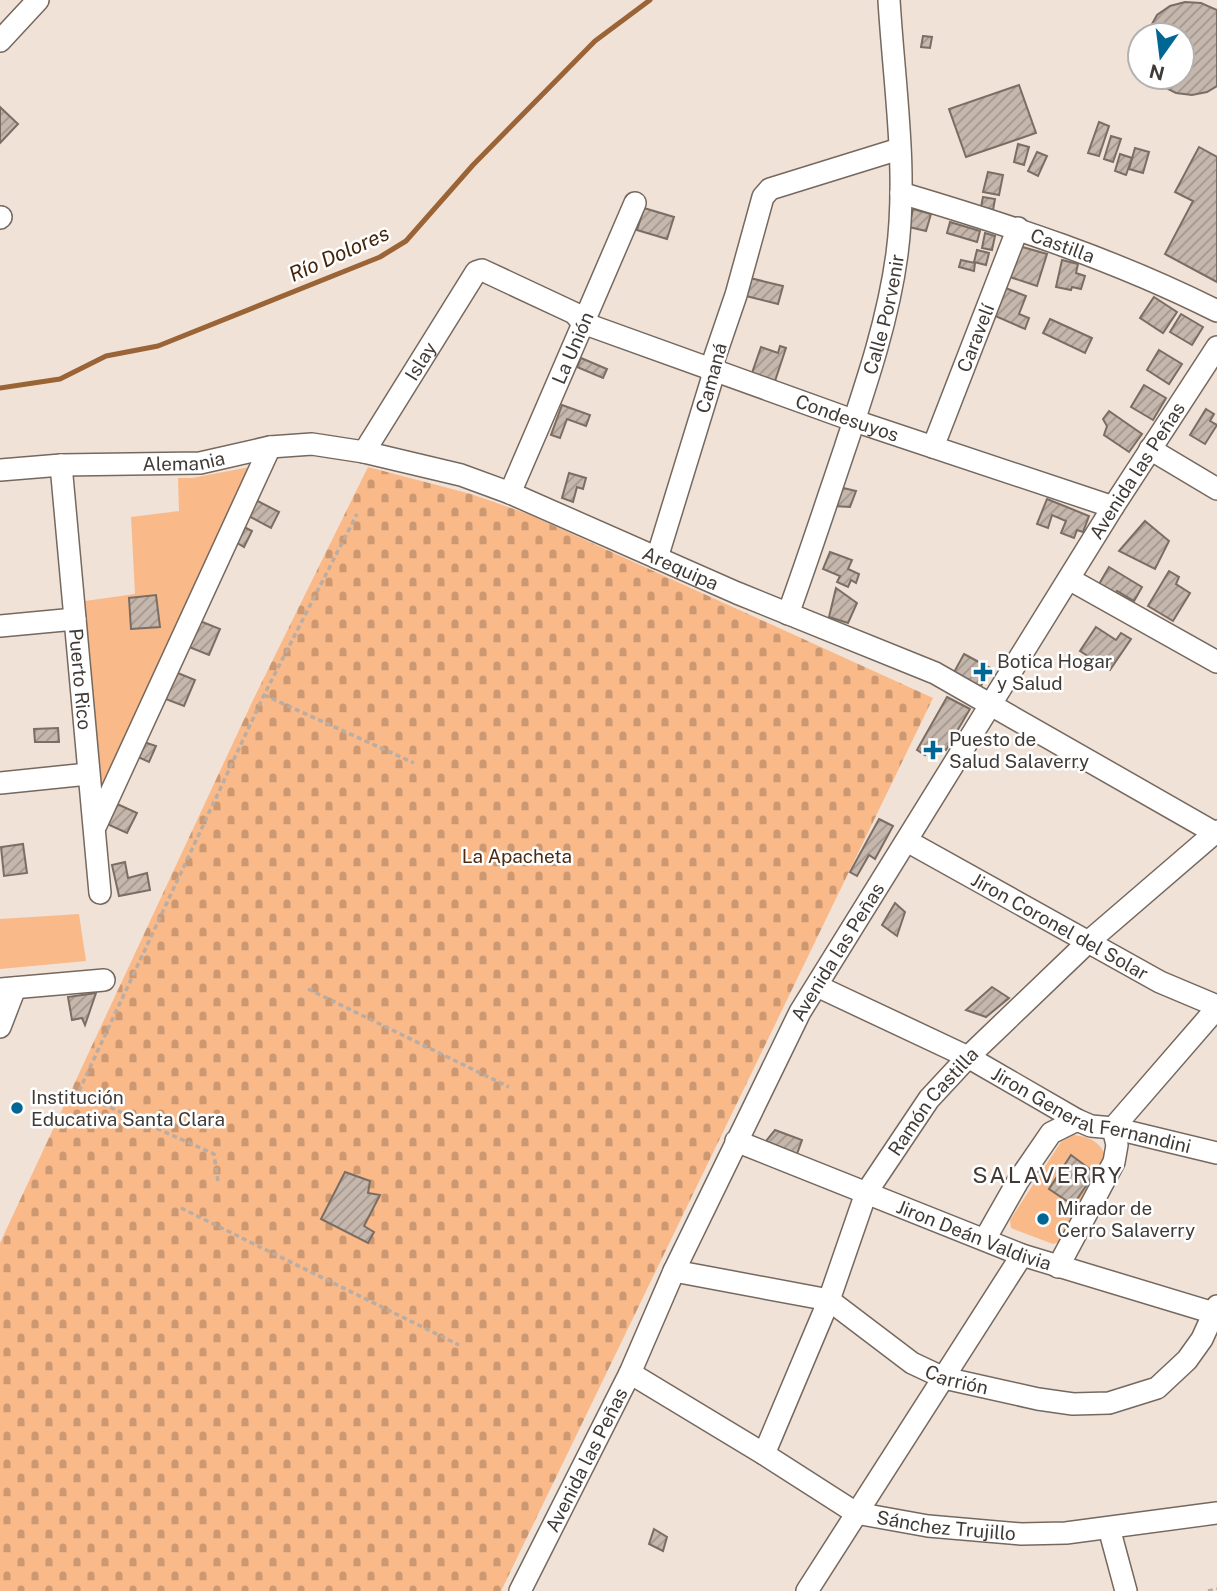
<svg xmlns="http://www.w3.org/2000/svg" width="1217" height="1591" font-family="'Public Sans',sans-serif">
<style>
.cemetery{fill:url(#cemetery-stones)}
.park{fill:#f9b989}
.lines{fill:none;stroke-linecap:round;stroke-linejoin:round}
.stream{stroke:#9b6436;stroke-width:5}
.building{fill:url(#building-hatch);stroke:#7a6d63;stroke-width:2}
.minor-casing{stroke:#75685e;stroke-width:24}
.path{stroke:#b9ada4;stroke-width:3.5;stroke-dasharray:5 3.5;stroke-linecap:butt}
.minor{stroke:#fff;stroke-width:21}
.poi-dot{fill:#006795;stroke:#fff;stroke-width:2.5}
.labels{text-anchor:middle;stroke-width:5;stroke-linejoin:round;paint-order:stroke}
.street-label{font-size:19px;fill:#413b37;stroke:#fff}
.poi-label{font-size:19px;fill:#413b37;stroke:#fff;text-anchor:start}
.park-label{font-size:19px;fill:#4c2c12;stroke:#fff}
.water-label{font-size:21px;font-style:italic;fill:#442509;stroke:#fff}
.quarter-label{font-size:23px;letter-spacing:2px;fill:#413b37;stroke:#fff}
</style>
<defs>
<pattern id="cemetery-stones" width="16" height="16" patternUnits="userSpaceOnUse" patternTransform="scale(1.75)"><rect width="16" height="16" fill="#f9b989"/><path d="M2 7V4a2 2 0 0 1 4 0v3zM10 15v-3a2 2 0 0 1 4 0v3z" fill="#cb9871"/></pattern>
<pattern id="building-hatch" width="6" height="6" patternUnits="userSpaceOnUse" patternTransform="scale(1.75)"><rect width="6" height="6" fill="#c6b7ac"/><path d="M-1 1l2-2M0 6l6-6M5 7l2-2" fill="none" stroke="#a2968d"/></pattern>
</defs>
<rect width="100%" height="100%" fill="#f1e2d7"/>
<polygon class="cemetery" points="368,467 471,494 528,514 933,698 501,1591 0,1591 0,1243 254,698"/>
<g class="park">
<polygon points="255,466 100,806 85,601 135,594 131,517 179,511 178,478 192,478"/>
<polygon points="79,914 86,961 0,969 0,919"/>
<path d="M1074 1135C1090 1137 1104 1143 1105 1160L1062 1241 1053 1244 1011 1228 1010 1220 1061 1142Z"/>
</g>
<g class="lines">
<polyline class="stream" points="0,388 60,379 106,356 158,346 380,257 406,241 473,165 595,41 650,0"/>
</g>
<g class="building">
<polygon points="1185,2 1201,3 1217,10 1217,86 1207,92 1192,95 1176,93 1162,86 1154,77 1182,77 1182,35 1146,35 1157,15 1170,6"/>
<polygon points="923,36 932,37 930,48 921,47"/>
<polygon points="1019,85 1036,133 966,157 949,109"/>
<polygon points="0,107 18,124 0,143"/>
<polygon points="1099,122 1109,126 1099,156 1088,153"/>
<polygon points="1111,136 1121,139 1113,162 1104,159"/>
<polygon points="1018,144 1029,147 1024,165 1014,162"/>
<polygon points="1199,147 1217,157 1217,282 1165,254 1193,201 1175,192"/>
<polygon points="1135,148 1149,152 1143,173 1129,169"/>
<polygon points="1037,152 1047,156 1038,176 1028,171"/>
<polygon points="1120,154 1132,158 1126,175 1115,171"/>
<polygon points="988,172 1003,175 999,195 983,192"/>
<polygon points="983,197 995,199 993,210 981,207"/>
<polygon points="644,208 674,217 667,239 637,230"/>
<polygon points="913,209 931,214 926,231 909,227"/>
<polygon points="950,222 980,231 977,242 947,233"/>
<polygon points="985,233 995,236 992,250 982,248"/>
<polygon points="1019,246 1047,254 1037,286 1010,277"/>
<polygon points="977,250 989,253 986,265 974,262"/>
<polygon points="961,260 975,263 974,271 959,267"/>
<polygon points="1062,260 1078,264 1076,273 1085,276 1081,289 1072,287 1071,290 1056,287"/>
<polygon points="750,278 783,286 778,304 746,296"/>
<polygon points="1003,287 1026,296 1019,314 1029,318 1025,329 993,315"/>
<polygon points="1154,297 1177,312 1163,333 1140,318"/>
<polygon points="1181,314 1203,327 1192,345 1170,332"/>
<polygon points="1050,319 1092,338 1085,353 1043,333"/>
<polygon points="780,346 786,348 775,381 752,373 761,347 778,353"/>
<polygon points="1159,350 1182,364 1169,384 1147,370"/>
<polygon points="581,358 607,369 603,378 577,367"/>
<polygon points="1144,385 1166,398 1153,420 1131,407"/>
<polygon points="562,405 590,415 586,426 567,419 560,438 551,435"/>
<polygon points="1206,409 1214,414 1210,421 1217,425 1205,444 1190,435"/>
<polygon points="1109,411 1142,434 1129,452 1104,435 1107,426 1103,419"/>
<polygon points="569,473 586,478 583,489 577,487 573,502 562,498"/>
<polygon points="839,487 856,491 850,507 834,506"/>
<polygon points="252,498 279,512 271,528 243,513"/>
<polygon points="1047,499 1089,516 1083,532 1077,530 1074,538 1061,533 1066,521 1052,515 1048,528 1037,524"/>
<polygon points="1145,521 1169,541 1155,569 1119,551"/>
<polygon points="242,526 252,531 244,547 234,541"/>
<polygon points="830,552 852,560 848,569 859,574 856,583 851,580 848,587 837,582 840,576 823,569"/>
<polygon points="1109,567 1142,587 1134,601 1117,591 1115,596 1098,586"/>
<polygon points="1169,571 1179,577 1176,584 1190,593 1173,621 1148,606"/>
<polygon points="836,588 857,603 848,623 829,617"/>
<polygon points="156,595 160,627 131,629 129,598"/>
<polygon points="195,619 220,629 209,655 184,645"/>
<polygon points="1096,627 1116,640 1121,633 1131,639 1110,670 1080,651"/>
<polygon points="964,654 990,668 980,688 953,674"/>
<polygon points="173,671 195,680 184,706 163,698"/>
<polygon points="947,697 970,709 946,750 939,746 937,751 930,747 925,755 917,750"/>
<polygon points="58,728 59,742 35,742 34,729"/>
<polygon points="144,742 156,746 149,762 138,757"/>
<polygon points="115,803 137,813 127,833 105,823"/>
<polygon points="879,819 893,826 875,859 869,855 857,876 850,872"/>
<polygon points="23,844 27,873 4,876 1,847"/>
<polygon points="125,862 128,878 147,873 150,890 119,896 112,865"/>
<polygon points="895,903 905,912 897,936 882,925"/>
<polygon points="992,987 1009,998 986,1017 966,1010"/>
<polygon points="96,993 85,1025 82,1018 72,1020 68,997"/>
<polygon points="775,1130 802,1140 797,1154 766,1141"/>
<polygon points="1071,1155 1095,1173 1073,1205 1049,1189"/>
<polygon points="345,1172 370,1181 368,1193 380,1195 364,1226 374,1232 368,1243 321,1219"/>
<polygon points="654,1529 667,1537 663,1551 649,1544"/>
</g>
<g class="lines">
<defs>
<g id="minor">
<polyline points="0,41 38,0"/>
<path id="s1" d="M901 193C1009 225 1116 260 1217 311"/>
<polyline points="0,218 1,217"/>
<path id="s2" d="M933 447 1018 228"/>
<polyline points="1150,449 1217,489"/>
<path id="s3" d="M364 452 476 272 482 270 574 313 583 323 855 421 1113 507"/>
<path id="s4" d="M61 465 100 893"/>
<path id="s5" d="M0 470 61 465 200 463 270 447 312 444 364 452 461 475 510 493 737 593 935 673 1217 834"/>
<path id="s6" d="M510 493 635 203"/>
<polyline points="657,558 712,379 711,368 736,295 763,197 770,189 899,149"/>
<polyline points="1069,579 1217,662"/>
<path id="s7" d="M788 614C808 559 826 504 845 448 866 385 888 321 897 254 908 171 894 84 889 0"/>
<polyline points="0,626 75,619"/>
<polyline points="0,783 88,774"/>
<polyline points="96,825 270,447"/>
<path id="s8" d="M907 841 1160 982 1217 1006"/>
<path id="s9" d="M817 986 968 1057 1077 1120 1091 1126 1113 1128 1217 1153"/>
<polyline points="0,989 104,980"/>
<polyline points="0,1027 15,988"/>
<path id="s10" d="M736 1141 1022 1255 1217 1314"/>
<polyline points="985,1239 1018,1181 1051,1133 1077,1120"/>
<polyline points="1058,1267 1114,1162 1117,1145 1113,1128 1217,1008"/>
<path id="s11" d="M674 1271 829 1300 912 1363 944 1378 1038 1399 1073 1404 1109 1403 1157 1388 1187 1360 1202 1339 1217 1306"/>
<path id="s12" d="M630 1373 764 1454 856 1513 928 1526 1021 1534 1066 1533 1217 1513"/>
<path id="s13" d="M764 1454 829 1300 866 1193 929 1099 968 1057 1088 942 1217 831"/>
<polyline points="1109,1528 1126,1591"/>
<path id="s14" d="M520 1591 630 1373 674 1271 800 1012 1113 507 1217 347"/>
<polyline points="807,1591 1022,1255"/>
</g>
</defs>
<use href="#minor" class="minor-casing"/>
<g class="path">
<polyline points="264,695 414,763"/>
<polyline points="308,989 509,1087"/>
<polyline points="218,1181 214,1154 78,1093 264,695 357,514"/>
<polyline points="181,1208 459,1345"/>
<polyline points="1208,1591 1217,1589"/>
</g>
<use href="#minor" class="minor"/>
</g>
<g class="poi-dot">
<path d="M979.5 661.5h7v7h7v7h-7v7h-7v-7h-7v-7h7z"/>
<path d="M929.5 739.5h7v7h7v7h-7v7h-7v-7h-7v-7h7z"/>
<circle cx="17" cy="1108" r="7"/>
<circle cx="1043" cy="1219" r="7"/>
</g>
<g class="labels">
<g class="street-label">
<text dy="7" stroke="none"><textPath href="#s1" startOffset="170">Castilla</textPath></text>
<text dy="7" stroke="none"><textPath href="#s7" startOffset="315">Calle Porvenir</textPath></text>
<text dy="7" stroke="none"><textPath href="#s2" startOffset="117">Caravelí</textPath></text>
<text dy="7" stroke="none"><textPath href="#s6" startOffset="158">La Unión</textPath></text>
<text dy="7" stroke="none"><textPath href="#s3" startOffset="107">Islay</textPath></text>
<text transform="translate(711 378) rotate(-75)" y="7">Camaná</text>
<text dy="7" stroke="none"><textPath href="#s3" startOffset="614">Condesuyos</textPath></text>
<text dy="7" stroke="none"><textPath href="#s5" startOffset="184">Alemania</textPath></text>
<text dy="7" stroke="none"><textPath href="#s14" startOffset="1281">Avenida las Peñas</textPath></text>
<text dy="7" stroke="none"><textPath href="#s5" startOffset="705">Arequipa</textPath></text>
<text dy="7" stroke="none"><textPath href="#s4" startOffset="215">Puerto Rico</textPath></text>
<text dy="7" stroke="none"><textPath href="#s8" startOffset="175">Jiron Coronel del Solar</textPath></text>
<text dy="7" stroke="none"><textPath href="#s14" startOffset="714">Avenida las Peñas</textPath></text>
<text dy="7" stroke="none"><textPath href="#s13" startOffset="394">Ramón Castilla</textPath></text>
<text dy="7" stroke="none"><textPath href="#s9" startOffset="303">Jiron General Fernandini</textPath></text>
<text dy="7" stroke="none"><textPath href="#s10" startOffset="256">Jiron Deán Valdivia</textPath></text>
<text dy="7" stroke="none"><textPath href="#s11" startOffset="310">Carrión</textPath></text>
<text dy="7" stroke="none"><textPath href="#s14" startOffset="147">Avenida las Peñas</textPath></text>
<text dy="7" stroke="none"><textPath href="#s12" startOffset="357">Sánchez Trujillo</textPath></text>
</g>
<g class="poi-label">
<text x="997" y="668">Botica Hogar<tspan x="997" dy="22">y Salud</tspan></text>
<text x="949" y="746">Puesto de<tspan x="949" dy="22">Salud Salaverry</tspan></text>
<text x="31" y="1104">Institución<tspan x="31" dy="22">Educativa Santa Clara</tspan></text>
<text x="1057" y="1215">Mirador de<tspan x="1057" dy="22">Cerro Salaverry</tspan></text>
</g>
<g class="park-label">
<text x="517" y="863">La Apacheta</text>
</g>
<g class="water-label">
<text transform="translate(339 254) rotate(-24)" y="7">Río Dolores</text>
</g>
<g class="quarter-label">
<text x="1048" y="1183">SALAVERRY</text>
</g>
</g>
<g transform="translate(1161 56) rotate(194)"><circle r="33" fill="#ffffff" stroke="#b3b1af" stroke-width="2"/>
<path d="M0-5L12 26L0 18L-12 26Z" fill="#006795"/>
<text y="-10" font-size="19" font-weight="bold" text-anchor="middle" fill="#413b37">N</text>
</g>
</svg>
